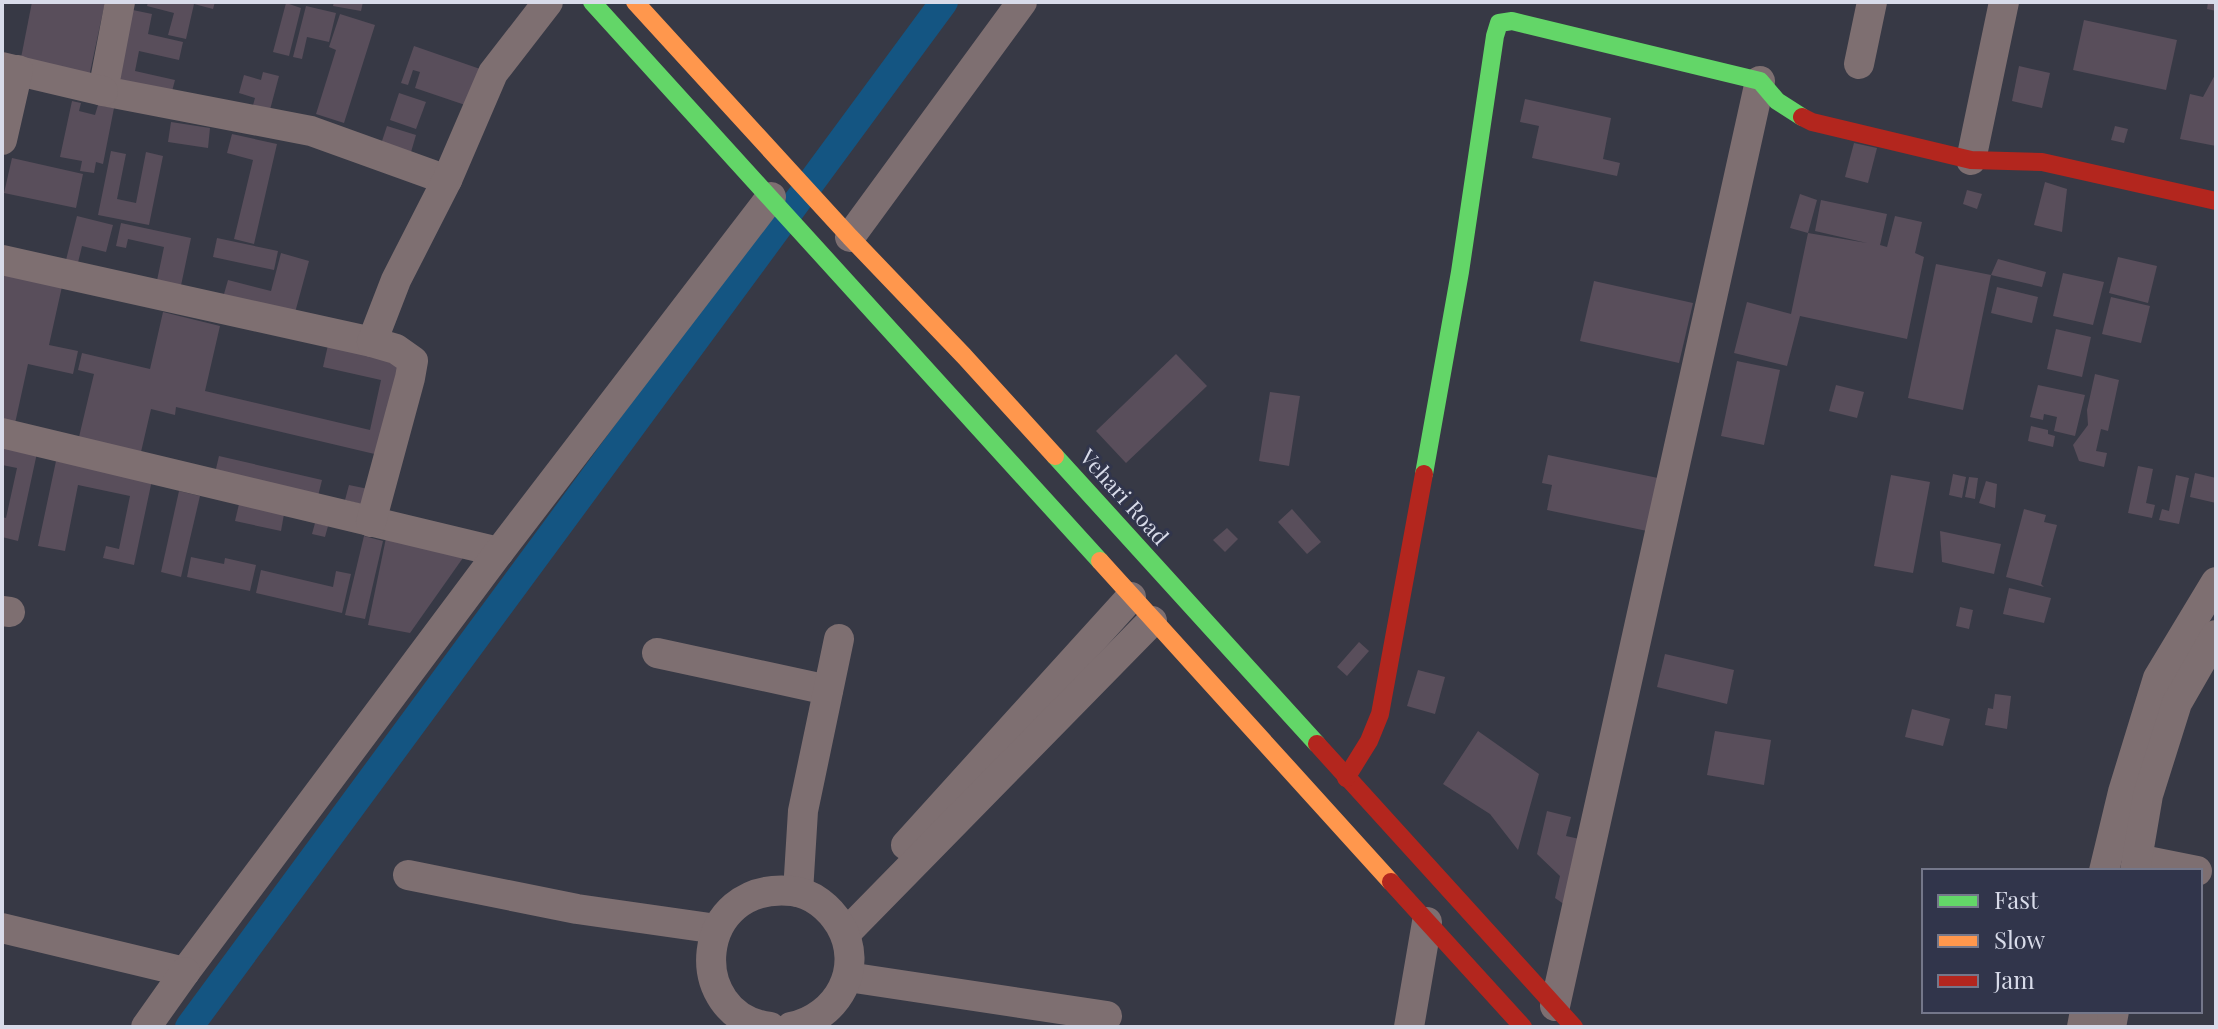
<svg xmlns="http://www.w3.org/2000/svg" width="2218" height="1029" font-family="'Playfair Display',serif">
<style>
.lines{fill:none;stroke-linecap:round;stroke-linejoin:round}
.canal{stroke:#145582;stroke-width:28}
.building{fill:#594e5b}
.street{stroke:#7e6f71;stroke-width:30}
.fast{stroke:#63d668;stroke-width:18}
.slow{stroke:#ff974d;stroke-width:18}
.jam{stroke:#b3261e;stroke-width:18}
.labels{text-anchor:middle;stroke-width:6;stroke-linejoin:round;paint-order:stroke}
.street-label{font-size:22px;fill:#d8dbe9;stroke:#31354b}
</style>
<rect width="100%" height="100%" fill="#373945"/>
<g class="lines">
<polyline class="canal" points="189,1027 944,2"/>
</g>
<g class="building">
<polygon points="32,2 105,2 89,77 20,63"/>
<polygon points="148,2 191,3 215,2 213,9 194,4 186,39 168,35 174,13 147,6"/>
<polygon points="334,2 363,2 361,11 333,6"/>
<polygon points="2208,2 2216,2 2216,11 2207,9"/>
<polygon points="286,3 301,8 289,56 273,52"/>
<polygon points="306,6 336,13 329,42 307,37 302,59 293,57"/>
<polygon points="128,9 152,14 148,34 183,42 179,60 139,51 135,71 175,80 170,99 111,86"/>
<polygon points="340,14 375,25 344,123 316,114 336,50 329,47"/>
<polygon points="2084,20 2177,40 2166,90 2073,70"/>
<polygon points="414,46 483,70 471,107 415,88 420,72 413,70 408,85 401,83"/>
<polygon points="2019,66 2050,73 2042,108 2012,101"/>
<polygon points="263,72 279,76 267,121 250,116 255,98 239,93 244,75 261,80"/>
<polygon points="2216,73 2216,146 2180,139 2190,94 2203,97"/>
<polygon points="399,93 426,102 416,129 390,120"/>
<polygon points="1525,99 1611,118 1603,159 1620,163 1617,176 1532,158 1539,126 1520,122"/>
<polygon points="72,101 81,103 79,111 95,115 98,105 114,108 103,164 96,162 94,173 80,171 82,161 60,157"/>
<polygon points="171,122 210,128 208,148 168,142"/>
<polygon points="387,126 416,135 409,159 379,150"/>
<polygon points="2115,126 2128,129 2124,143 2111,140"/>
<polygon points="232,134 277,144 254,244 234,239 253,160 227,153"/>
<polygon points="1854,143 1877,148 1868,183 1845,177"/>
<polygon points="111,151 126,154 117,199 136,203 146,152 163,156 149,225 98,215"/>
<polygon points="12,158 83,174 76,208 4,193"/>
<polygon points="2045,182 2067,189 2062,232 2034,225"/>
<polygon points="1967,190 1982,194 1977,209 1963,204"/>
<polygon points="1800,194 1817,200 1808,233 1790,228"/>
<polygon points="1821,200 1887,214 1880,245 1887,247 1895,216 1922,222 1915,253 1924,257 1907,339 1800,316 1787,366 1734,353 1747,302 1791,314 1808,233 1867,243 1815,231"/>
<polygon points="77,216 113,225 106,252 82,246 76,271 64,268"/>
<polygon points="121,223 191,238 179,295 155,290 164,247 128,239 126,248 116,246"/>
<polygon points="217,238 278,251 274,270 213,257"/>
<polygon points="281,253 309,261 293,320 222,301 228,280 271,291"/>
<polygon points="2118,257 2157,266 2148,303 2109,293"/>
<polygon points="1998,259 2046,272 2042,287 1991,275"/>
<polygon points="1936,264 1991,275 1963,410 1908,398"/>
<polygon points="2,269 63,282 49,345 78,351 73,374 28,364 14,428 2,425"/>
<polygon points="2063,273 2104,282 2093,325 2053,316"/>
<polygon points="1594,281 1693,303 1679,363 1580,341"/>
<polygon points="1997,287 2038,297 2032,323 1991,313"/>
<polygon points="2111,297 2150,306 2141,343 2102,334"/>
<polygon points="163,312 220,326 205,391 370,430 381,380 323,367 328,345 405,363 383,456 176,407 175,415 151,409 141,452 79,437 94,374 78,370 82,353 150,369"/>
<polygon points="2056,329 2091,337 2082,377 2047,369"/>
<polygon points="1176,354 1207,386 1126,463 1096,431"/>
<polygon points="1737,361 1780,370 1764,445 1721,436"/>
<polygon points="2095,374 2119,380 2108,431 2101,429 2096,451 2107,453 2104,467 2079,461 2073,445 2088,425 2087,410"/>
<polygon points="1836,385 1864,392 1857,418 1829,411"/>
<polygon points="2038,385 2085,395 2075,436 2054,431 2057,417 2044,414 2043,420 2030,417"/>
<polygon points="1270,392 1300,396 1289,466 1259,461"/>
<polygon points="2031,426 2048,430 2048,434 2055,436 2053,447 2028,441"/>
<polygon points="4,446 37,453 18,541 2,537 2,517 6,518 17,468 2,465"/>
<polygon points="1548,455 1658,478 1647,531 1547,510 1552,485 1542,483"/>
<polygon points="219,456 322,480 318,496 215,473"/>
<polygon points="56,461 152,480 134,565 103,558 106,546 119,549 130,496 78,485 65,551 38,546"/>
<polygon points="2138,466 2153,469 2146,503 2155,505 2152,518 2128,513"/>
<polygon points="2195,473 2216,478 2216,503 2190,497"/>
<polygon points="1953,474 1966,477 1962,498 1949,495"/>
<polygon points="1891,475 1930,482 1913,573 1874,566"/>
<polygon points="2176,475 2189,478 2179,524 2159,520 2162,509 2169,511"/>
<polygon points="1969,477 1978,478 1975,499 1965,497"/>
<polygon points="1986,481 1997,484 1995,508 1979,503"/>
<polygon points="349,485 373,490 369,506 345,500"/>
<polygon points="179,491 200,496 181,577 161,572"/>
<polygon points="239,504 284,514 281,531 235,521"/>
<polygon points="1292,509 1321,542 1307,554 1278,522"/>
<polygon points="2024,509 2046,515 2044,522 2057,525 2041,584 2044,587 2006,577"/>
<polygon points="315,523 328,526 325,537 312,534"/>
<polygon points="1227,528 1238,539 1225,552 1213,540"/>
<polygon points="1940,531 2001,544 1994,574 1942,562"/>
<polygon points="364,536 383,541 365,619 345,615"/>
<polygon points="386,538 465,555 410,633 368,625"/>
<polygon points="191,557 224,564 225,558 256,565 250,591 187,577"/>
<polygon points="261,570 333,587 336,571 351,574 342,613 256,593"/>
<polygon points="2009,588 2051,598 2044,623 2003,614"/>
<polygon points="1960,607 1973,610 1969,629 1956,626"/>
<polygon points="1359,642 1369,651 1347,676 1337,667"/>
<polygon points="1665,654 1734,670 1727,704 1657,687"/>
<polygon points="1418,670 1445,677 1435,714 1407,706"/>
<polygon points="1995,694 2011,696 2007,729 1985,725 1988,708 1993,709"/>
<polygon points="1912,709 1950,719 1943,746 1905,737"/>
<polygon points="1478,731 1539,774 1518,850 1490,814 1443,784"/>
<polygon points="1715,731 1771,740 1764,785 1707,775"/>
<polygon points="1547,811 1571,817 1566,836 1584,840 1568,907 1555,898 1560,876 1537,854"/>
</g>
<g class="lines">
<g class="street">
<polyline points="120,2 103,91 311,131 447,180"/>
<polyline points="1859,64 1872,2"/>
<polyline points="2,67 103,91"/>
<polyline points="2,140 18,70"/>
<polyline points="1971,160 2004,2"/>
<polyline points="850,237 1022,2"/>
<polyline points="2,260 372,342"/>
<polyline points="2,433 499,552"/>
<polyline points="371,522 410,378 413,361 396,349 372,342 396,280 447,180 493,73 548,2"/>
<polyline points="2,611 10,612"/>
<polyline points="657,653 828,690"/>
<polyline points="906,845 1131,597"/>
<polyline points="2137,859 2197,871"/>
<polyline points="2104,871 2123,792 2158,678 2216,582"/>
<polyline points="2135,871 2148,795 2177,703 2216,635"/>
<polyline points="408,875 577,909 717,929"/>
<polyline points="798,892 803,811 839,639"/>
<polyline points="2,928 185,972 499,552 771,197"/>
<polyline points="845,934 1152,621"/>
<polyline points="848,977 1107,1016"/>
<polyline points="1555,1006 1760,81"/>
<polyline points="146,1027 185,972"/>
<path d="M770 1027C684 1016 693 881 792 891 812 893 830 908 840 925 865 968 838 1017 791 1027"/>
<polyline points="1409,1027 1427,922"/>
<polyline points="2082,1027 2085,1011"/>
<polyline points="2111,1027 2114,1011"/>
</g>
<g class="fast">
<polyline points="592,2 1100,561"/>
<polyline points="1055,456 1317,744"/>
<polyline points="1424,474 1460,272 1495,36 1499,23 1512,21 1760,81 1777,101 1802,117"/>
</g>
<g class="slow">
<polyline points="635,2 850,237 964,356 1055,456"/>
<polyline points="1100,561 1391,882"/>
</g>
<g class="jam">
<polyline points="1802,117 1812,122 1971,160 2042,162 2216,201"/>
<polyline points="1317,744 1574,1027"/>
<polyline points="1346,778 1369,741 1380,714 1424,474"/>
<polyline points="1391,882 1523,1027"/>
</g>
</g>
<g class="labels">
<g class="street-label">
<text transform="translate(1124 497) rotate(48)" y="8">Vehari Road</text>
</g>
</g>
<rect width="2218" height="1029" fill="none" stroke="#d8dbe9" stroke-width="8"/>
<rect x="1922" y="869" width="280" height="144" fill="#31354b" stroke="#74778a" stroke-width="2"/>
<rect x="1938" y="895" width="40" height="12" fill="#63d668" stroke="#74778a" stroke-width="2"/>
<text x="1994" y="909" font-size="24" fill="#d8dbe9">Fast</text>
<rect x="1938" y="935" width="40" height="12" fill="#ff974d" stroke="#74778a" stroke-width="2"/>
<text x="1994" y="949" font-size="24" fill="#d8dbe9">Slow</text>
<rect x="1938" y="975" width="40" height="12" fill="#b3261e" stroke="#74778a" stroke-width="2"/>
<text x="1994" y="989" font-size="24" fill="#d8dbe9">Jam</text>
</svg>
